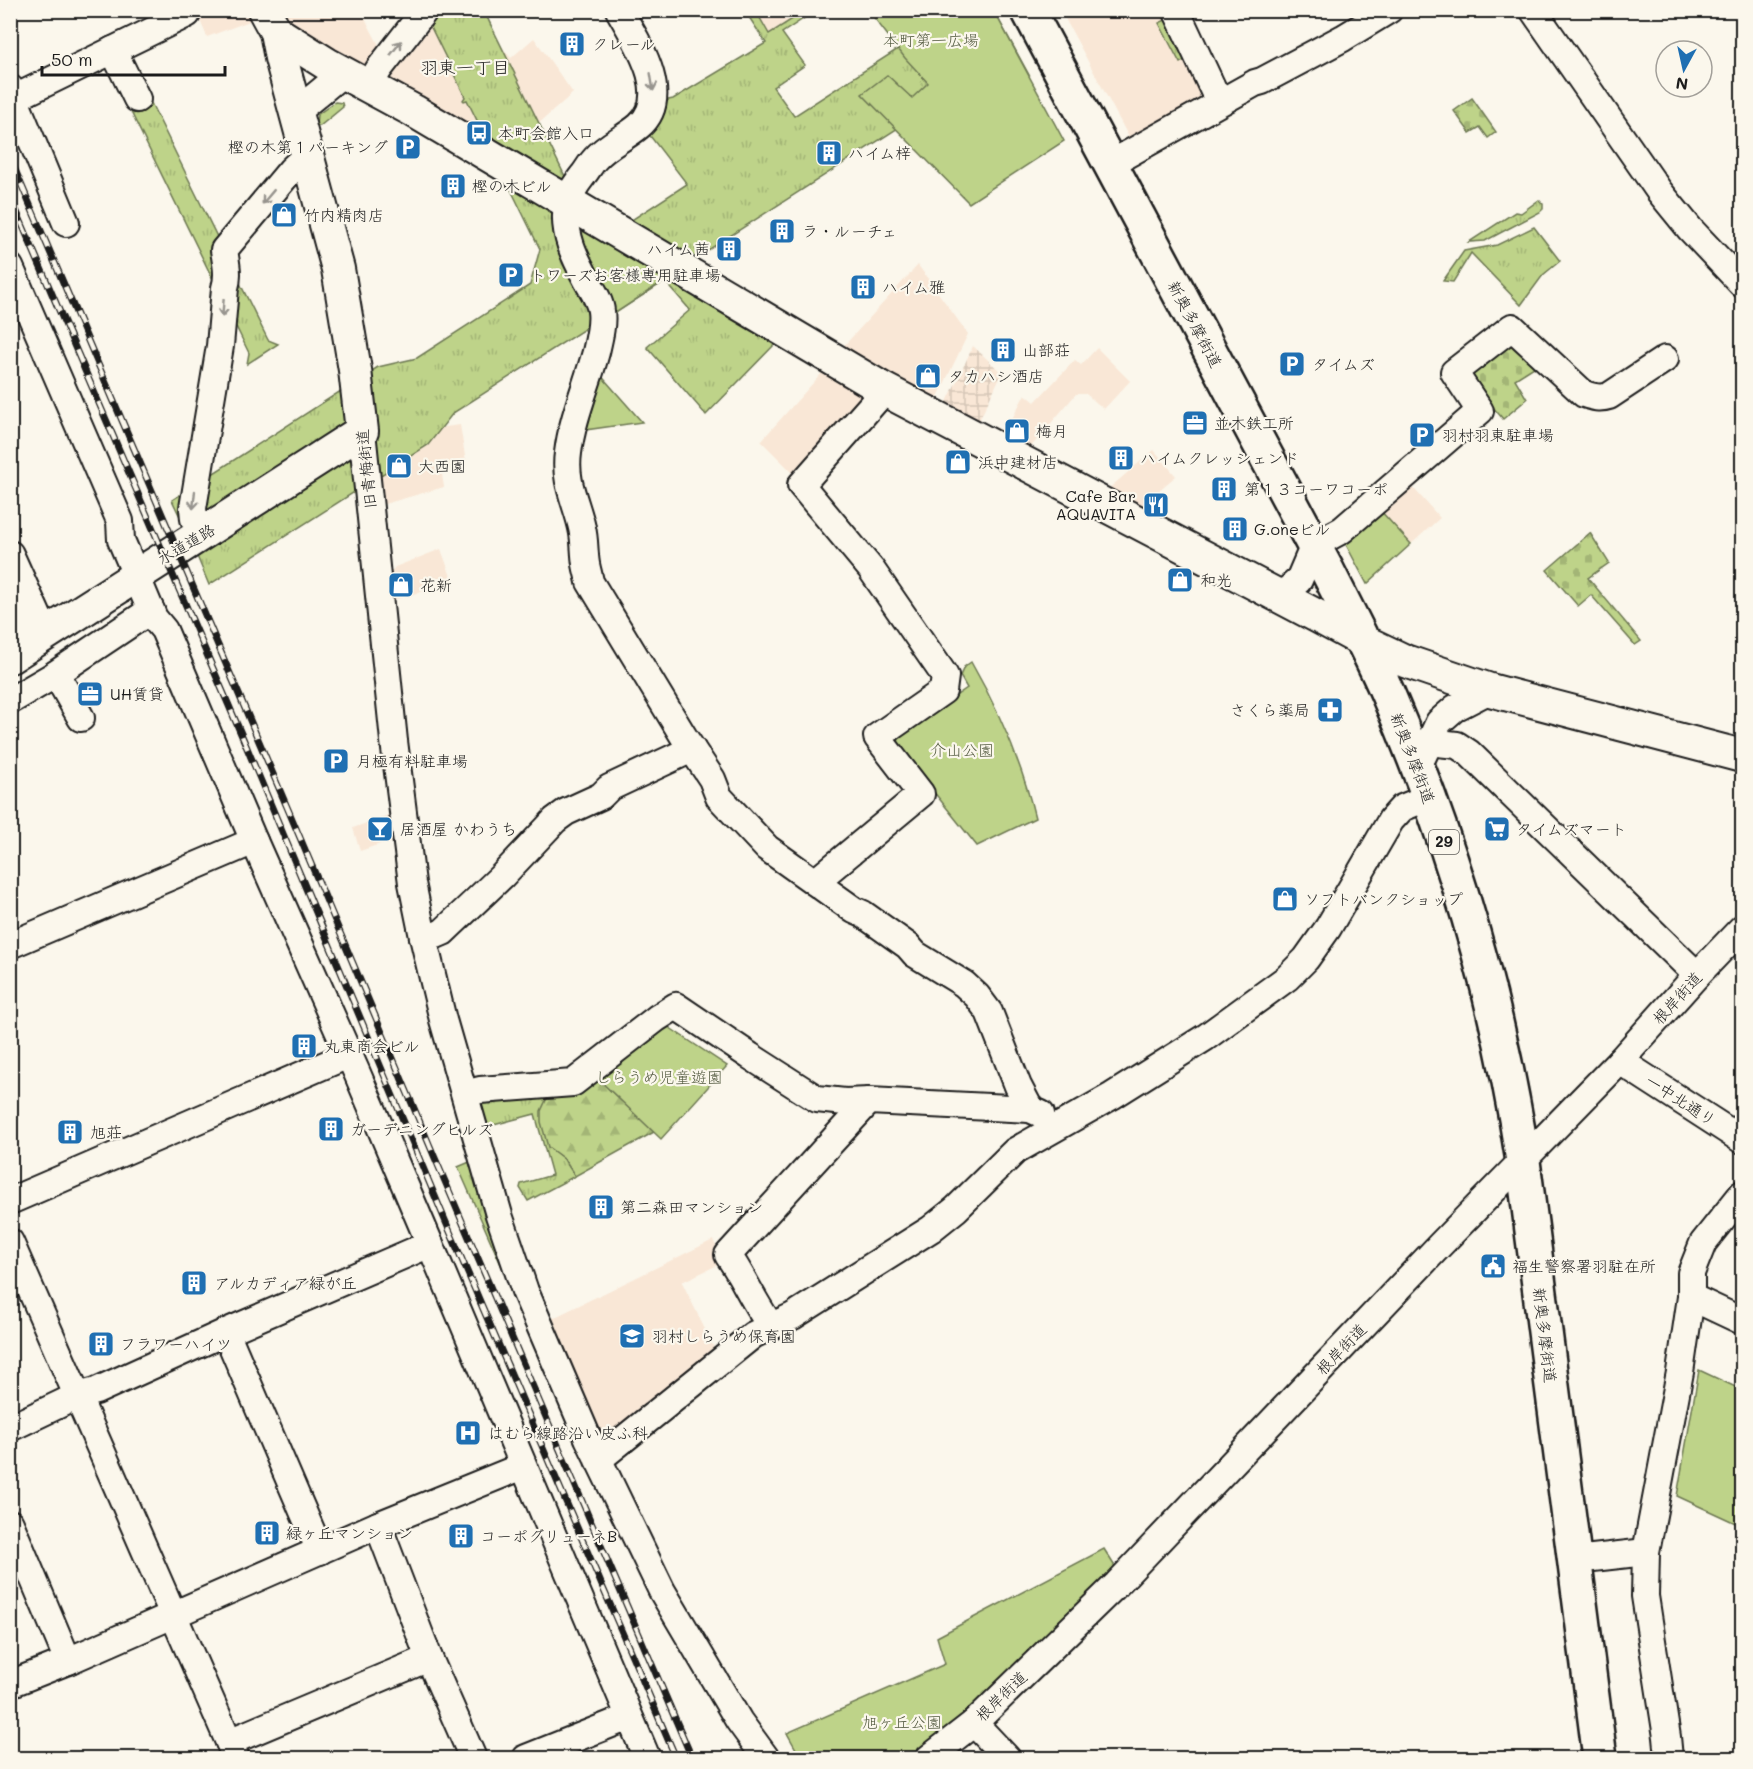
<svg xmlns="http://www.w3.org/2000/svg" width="1753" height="1769" font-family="Mali,'Klee One',sans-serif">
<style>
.built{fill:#f9e7d6}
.industrial{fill:url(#industrial-grid)}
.grass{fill:url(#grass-tufts);stroke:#6d7852;stroke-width:1.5}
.forest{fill:url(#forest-firs);stroke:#6d7852;stroke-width:1.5}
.cemetery{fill:url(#cemetery-stones);stroke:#6d7852;stroke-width:1.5}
.park{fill:#bed389;stroke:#6d7852;stroke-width:1.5}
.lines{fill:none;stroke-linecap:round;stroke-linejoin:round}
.minor-casing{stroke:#1c1c1c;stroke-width:30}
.tertiary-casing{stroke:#1c1c1c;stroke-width:36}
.primary-casing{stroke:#1c1c1c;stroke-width:38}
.minor{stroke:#fbf7ec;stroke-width:26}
.tertiary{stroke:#fbf7ec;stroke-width:32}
.primary{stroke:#fbf7ec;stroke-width:33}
.rail-casing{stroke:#1c1c1c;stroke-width:7}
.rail{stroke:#fbf7ec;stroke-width:4.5;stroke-dasharray:14;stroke-linecap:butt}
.oneway{stroke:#97948e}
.labels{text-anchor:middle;stroke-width:4.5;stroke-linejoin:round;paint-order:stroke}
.shield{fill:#fbf7ec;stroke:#5f5e5a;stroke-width:1.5}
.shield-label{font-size:15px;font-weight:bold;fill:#1c1c1c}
.park-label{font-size:16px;fill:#555c42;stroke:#fbf7ec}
.poi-label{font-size:16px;fill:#1c1c1c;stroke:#fbf7ec;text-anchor:start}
.street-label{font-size:16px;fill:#1c1c1c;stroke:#fbf7ec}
.neighbourhood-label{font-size:18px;fill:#1c1c1c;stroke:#fbf7ec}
</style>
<defs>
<pattern id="industrial-grid" width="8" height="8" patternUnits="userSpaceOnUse" patternTransform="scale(1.5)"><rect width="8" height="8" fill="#f9e7d6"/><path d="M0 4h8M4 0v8" fill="none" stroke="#d5c6b7"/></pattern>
<pattern id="grass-tufts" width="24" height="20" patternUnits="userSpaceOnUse" patternTransform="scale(1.5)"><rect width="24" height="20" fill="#bed389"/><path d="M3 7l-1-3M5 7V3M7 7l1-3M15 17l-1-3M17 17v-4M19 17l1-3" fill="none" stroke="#a3b576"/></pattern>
<pattern id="forest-firs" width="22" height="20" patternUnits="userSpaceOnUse" patternTransform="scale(1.5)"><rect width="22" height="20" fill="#bed389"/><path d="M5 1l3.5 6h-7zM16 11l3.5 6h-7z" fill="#a3b576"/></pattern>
<pattern id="cemetery-stones" width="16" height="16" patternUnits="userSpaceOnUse" patternTransform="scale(1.5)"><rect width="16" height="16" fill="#bed389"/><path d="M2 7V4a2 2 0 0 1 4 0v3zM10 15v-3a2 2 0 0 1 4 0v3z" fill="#a3b576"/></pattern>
</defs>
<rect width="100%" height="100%" fill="#fbf7ec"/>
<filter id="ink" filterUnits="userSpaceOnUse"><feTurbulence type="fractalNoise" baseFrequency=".0167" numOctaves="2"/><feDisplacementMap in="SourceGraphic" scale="12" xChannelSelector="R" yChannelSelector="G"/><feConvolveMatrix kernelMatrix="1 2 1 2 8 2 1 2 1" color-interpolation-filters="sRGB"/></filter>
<g filter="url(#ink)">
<g class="built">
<polygon points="196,11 250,11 255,19 207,37"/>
<polygon points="280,11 361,11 383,53 370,70 293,27"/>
<polygon points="434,11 472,11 511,58 534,38 573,93 509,150 384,75"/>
<polygon points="745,11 815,11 767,43"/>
<polygon points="1061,11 1169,11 1205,88 1199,104 1132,143"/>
<polygon points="918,265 968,334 936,401 841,349"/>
<polygon points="1097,348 1130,381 1104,409 1086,394 1076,394 1029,449 1003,436 1025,394 1035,402 1075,360 1081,365"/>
<polygon points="827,371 862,392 863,397 795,475 761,441 822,373"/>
<polygon points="460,425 466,462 441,469 444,487 381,505 376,459 424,430"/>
<polygon points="1154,450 1176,476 1139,507 1107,490"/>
<polygon points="1408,482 1440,518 1367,584 1343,539"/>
<polygon points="441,549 453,582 390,601 388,576 395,567"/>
<polygon points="391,814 394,836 389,841 360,851 353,828"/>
<polygon points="713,1240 724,1262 682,1282 716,1352 608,1437 598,1435 549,1320"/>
</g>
<polygon class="industrial" points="973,346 1002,373 978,423 945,406"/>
<g class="grass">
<polygon points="423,11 484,11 585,217 621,227 687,184 644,128 659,102 673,99 766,43 745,11 756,11 769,34 805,11 815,11 782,33 805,65 773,87 794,116 957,11 994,11 1029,75 993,67 663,279 670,277 778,341 706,415 647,347 690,310 665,281 615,313 614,310 453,413 428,445 209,585 184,525 172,500 378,367 417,358 530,285 540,249 467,100 464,101 463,100 465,97"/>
<polygon points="1172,17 1190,57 1180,63 1159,23"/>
<polygon points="335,102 342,103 343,107 320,126 316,126 317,115"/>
<polygon points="151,103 268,340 278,344 247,364 249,353 131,112"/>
<polygon points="1539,200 1543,204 1543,209 1540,212 1485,241 1469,242 1515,212 1521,213"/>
<polygon points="1534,227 1560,261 1543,275 1521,305 1471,253 1453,282 1443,281 1464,251 1497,245"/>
<polygon points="575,1087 548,1146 564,1159 575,1176 528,1201 520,1188 521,1184 552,1175 535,1114 486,1127 478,1101"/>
<polygon points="472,1161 504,1266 502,1267 458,1167"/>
</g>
<polygon class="forest" points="593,1074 654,1132 575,1176 564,1159 548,1147 541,1122 541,1111 547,1098 575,1087"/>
<g class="cemetery">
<polygon points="1472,98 1496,132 1488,138 1480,127 1470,133 1454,111"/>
<polygon points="1508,337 1542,362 1515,379 1527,399 1503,419 1465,374"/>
<polygon points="1590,533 1609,563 1588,578 1641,641 1635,645 1591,595 1578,606 1547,570"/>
</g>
<g class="park">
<polygon points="869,11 994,11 1064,141 969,203 862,94 887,75 912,98 928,83 905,58"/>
<polygon points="576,224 670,277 608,318"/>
<polygon points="597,371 642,422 578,431"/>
<polygon points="1378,508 1411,544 1367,584 1343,539"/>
<path d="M971 662C999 711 1022 763 1035 818L977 846 898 747 899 735 967 688 960 676 964 667Z"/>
<polygon points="661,1022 727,1066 661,1139 593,1074"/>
<polygon points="1699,1370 1742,1390 1742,1526 1677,1496"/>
<polygon points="1104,1549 1119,1573 969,1715 914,1758 801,1758 787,1733 945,1664 937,1637"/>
</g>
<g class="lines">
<defs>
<g id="minor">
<path d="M619 10C636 40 674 96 639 126 625 138 607 145 595 159 591 163 588 169 584 174 577 183 569 193 567 205 562 233 575 258 588 282 593 291 600 301 601 311 603 324 599 339 596 352 587 385 572 419 568 453 564 482 576 501 582 528 585 540 584 552 586 564 587 570 589 576 590 582L684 737 712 779 719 797 767 848 854 910 863 914 908 946 915 954 964 984 977 996 989 1012 1018 1086 1030 1109"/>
<polyline points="1176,10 1219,102"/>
<polyline points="1533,10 1659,191 1690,229 1742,284"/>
<polyline points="113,50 137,99"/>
<polyline points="10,88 66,223"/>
<polyline points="373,89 376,74 379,69 425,10"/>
<polyline points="15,98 187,14"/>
<polyline points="296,112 343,73"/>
<polyline points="1110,164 1255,83 1262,81 1343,38 1389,10"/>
<polyline points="10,267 120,521 121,540 136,575 154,618 164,630 254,841 357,1073 430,1244 647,1758"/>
<polyline points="362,431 394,741 412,883 423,937 443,1020 499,1215 525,1291 588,1438 662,1591 739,1721 766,1758"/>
<path d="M201 534 194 519 193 508 220 346 225 288C229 275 226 263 224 250L291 170 308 154"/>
<polyline points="10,554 46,634"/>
<path d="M1276 596 1289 589 1299 580 1314 545 1342 530 1480 411 1454 372 1512 327 1584 394C1593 397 1600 399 1609 396L1665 359"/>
<polyline points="10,626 35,611"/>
<polyline points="56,674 81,718"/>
<polyline points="10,701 51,677 151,610"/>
<polyline points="1428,742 1457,745 1469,753 1697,975"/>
<polyline points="1423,756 1439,722 1455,708 1490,690"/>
<polyline points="815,882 921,794 877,737 943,691 945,676 871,569 801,485 885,390"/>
<polyline points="423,937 436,935 443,932 503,875 555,820 566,812 601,796 609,788 692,749"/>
<polyline points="10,945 254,841"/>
<polyline points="1620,1061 1742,1140"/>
<polyline points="465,1094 480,1090 573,1083 657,1018 676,1006 750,1056 817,1099 845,1102 869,1101 1030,1109 1041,1114"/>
<polyline points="10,1201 348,1055"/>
<polyline points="10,1242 236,1758"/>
<polyline points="1691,1297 1742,1321"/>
<path d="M771 1326C754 1303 744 1278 728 1255L869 1101"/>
<polyline points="226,1332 320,1551"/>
<polyline points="10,1428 77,1396 96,1391 226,1332 430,1244"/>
<polyline points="598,1460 753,1335 793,1316 931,1229 956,1209 1015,1151 1112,1096 1206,1037 1287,978 1306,959 1328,928 1391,820 1402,808 1429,797"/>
<polyline points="10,1523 68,1661"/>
<polyline points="378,1525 429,1658 473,1758"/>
<polyline points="1575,1560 1646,1552"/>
<polyline points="10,1684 68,1661 378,1525 523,1466"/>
<polyline points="974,1723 1007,1758"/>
<polyline points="229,1742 429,1658"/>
<polyline points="526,1758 629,1717"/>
<polyline points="929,1758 974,1723 1117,1584 1440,1245 1620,1061 1697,975 1742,928"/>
<polyline points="1669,1758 1667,1737 1645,1596 1646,1552 1680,1372 1691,1297 1691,1273 1703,1243 1742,1194"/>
</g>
<g id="tertiary">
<polyline points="276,32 327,64 414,111 885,390 1317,616 1363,641 1405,661 1490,690 1742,756"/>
<polyline points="10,657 362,431 355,370 338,269 281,58 276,32 264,10"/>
</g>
<path id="primary" d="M1028 10 1327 570C1347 610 1369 651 1387 692 1452 842 1498 1000 1523 1161L1600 1758"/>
</defs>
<use href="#minor" class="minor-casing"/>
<use href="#tertiary" class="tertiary-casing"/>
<use href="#primary" class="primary-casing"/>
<use href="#minor" class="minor"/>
<use href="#tertiary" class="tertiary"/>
<use href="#primary" class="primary"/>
<defs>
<g id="rail">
<polyline points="10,158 290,814 435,1158 692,1758"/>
<polyline points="10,196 242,736 445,1220 676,1758"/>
</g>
</defs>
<use href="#rail" class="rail-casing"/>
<use href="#rail" class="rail"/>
</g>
<defs><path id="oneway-shaft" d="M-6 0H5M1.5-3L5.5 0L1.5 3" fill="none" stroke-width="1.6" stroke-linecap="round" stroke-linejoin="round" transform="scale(1.5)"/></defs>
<g class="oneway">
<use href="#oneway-shaft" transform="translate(396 48) rotate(-52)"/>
<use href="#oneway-shaft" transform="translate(652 82) rotate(81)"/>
<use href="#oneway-shaft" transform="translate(268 197) rotate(130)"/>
<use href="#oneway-shaft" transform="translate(223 308) rotate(94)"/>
<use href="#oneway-shaft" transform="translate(194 500) rotate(96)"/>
</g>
</g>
<defs>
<symbol id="building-square" viewBox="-11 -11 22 22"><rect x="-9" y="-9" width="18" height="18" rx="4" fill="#1f6fb2" stroke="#fbf7ec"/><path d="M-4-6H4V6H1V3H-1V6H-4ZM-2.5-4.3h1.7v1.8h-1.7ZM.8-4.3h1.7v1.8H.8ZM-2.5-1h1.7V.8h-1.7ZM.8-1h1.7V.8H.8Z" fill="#fff"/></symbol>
<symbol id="bus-square" viewBox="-11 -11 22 22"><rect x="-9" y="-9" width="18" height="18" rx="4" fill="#1f6fb2" stroke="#fbf7ec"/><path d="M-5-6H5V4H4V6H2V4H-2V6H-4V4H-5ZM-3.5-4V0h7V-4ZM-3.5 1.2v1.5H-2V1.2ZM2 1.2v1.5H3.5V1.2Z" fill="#fff"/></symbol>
<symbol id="parking-square" viewBox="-11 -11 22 22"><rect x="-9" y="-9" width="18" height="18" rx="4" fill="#1f6fb2" stroke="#fbf7ec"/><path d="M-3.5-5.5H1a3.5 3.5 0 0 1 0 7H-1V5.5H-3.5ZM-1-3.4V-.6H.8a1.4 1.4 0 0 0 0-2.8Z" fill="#fff"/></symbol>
<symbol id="shop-square" viewBox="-11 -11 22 22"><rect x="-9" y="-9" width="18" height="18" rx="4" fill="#1f6fb2" stroke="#fbf7ec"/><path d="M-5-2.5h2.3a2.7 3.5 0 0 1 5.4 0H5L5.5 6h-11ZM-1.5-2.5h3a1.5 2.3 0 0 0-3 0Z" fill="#fff"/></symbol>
<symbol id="office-square" viewBox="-11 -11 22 22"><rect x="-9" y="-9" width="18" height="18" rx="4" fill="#1f6fb2" stroke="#fbf7ec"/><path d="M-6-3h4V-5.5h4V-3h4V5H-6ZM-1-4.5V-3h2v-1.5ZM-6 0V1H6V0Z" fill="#fff"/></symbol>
<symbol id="restaurant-square" viewBox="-11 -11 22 22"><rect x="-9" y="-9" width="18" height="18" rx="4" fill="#1f6fb2" stroke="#fbf7ec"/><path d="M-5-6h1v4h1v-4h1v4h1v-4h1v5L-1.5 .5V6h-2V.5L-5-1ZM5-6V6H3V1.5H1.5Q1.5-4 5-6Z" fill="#fff"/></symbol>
<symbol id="pharmacy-square" viewBox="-11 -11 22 22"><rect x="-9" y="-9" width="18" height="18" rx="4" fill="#1f6fb2" stroke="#fbf7ec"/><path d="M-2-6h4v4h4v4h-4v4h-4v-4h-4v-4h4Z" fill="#fff"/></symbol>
<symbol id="bar-square" viewBox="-11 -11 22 22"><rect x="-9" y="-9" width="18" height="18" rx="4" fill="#1f6fb2" stroke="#fbf7ec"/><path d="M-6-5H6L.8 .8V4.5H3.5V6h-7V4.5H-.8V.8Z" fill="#fff"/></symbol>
<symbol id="supermarket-square" viewBox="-11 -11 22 22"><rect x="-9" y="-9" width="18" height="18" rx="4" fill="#1f6fb2" stroke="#fbf7ec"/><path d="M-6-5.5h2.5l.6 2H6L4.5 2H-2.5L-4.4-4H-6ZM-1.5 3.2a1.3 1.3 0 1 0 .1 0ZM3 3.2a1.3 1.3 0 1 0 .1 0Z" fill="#fff"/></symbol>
<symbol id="civic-square" viewBox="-11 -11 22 22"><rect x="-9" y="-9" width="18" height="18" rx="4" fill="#1f6fb2" stroke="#fbf7ec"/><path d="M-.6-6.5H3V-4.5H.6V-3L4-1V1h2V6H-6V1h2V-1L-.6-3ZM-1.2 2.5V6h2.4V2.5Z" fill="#fff"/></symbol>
<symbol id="school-square" viewBox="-11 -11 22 22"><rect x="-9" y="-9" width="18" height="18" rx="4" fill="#1f6fb2" stroke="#fbf7ec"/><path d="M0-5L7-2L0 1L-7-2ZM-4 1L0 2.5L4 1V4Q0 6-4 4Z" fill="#fff"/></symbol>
<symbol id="hospital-square" viewBox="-11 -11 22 22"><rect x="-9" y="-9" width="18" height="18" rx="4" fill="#1f6fb2" stroke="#fbf7ec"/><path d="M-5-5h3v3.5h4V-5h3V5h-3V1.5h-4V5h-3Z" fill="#fff"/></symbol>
</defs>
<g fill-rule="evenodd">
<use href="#building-square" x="557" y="29" width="30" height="30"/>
<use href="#bus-square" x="464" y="118" width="30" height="30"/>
<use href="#parking-square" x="393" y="132" width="30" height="30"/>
<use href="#building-square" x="814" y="138" width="30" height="30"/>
<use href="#building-square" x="438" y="171" width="30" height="30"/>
<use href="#shop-square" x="269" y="200" width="30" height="30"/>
<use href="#building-square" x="767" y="216" width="30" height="30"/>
<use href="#building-square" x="714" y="234" width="30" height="30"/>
<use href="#parking-square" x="496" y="260" width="30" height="30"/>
<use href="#building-square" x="848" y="272" width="30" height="30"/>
<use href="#building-square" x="988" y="335" width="30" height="30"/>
<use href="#parking-square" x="1277" y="349" width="30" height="30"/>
<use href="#shop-square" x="913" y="361" width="30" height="30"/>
<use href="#office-square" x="1180" y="408" width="30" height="30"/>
<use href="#shop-square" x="1002" y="416" width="30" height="30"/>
<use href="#parking-square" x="1407" y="420" width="30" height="30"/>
<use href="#building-square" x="1106" y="443" width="30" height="30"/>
<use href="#shop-square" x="943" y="447" width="30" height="30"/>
<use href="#shop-square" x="384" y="451" width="30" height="30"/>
<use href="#building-square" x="1209" y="474" width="30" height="30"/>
<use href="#restaurant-square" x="1141" y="490" width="30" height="30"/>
<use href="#building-square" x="1220" y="514" width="30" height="30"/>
<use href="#shop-square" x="1165" y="565" width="30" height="30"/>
<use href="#shop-square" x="386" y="570" width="30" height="30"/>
<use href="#office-square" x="75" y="679" width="30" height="30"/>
<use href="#pharmacy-square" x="1315" y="695" width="30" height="30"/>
<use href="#parking-square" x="321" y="746" width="30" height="30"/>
<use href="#bar-square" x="365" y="814" width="30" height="30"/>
<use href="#supermarket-square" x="1482" y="814" width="30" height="30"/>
<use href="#shop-square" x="1270" y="884" width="30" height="30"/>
<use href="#building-square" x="289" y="1031" width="30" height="30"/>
<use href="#building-square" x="316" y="1114" width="30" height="30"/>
<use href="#building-square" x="55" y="1117" width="30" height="30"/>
<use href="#building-square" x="586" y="1192" width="30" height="30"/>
<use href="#civic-square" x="1478" y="1251" width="30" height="30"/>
<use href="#building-square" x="179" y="1268" width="30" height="30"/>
<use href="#school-square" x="617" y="1321" width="30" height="30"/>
<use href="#building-square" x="86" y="1329" width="30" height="30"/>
<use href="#hospital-square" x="453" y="1418" width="30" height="30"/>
<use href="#building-square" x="252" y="1518" width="30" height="30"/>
<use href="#building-square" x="446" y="1521" width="30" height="30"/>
</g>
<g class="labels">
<rect class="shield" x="1429" y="830" width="30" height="24" rx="4.5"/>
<g class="shield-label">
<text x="1444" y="847">29</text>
</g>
<g class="park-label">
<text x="931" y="46">本町第一広場</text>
<text x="962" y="756">介山公園</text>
<text x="659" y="1083">しらうめ児童遊園</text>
<text x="902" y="1728">旭ヶ丘公園</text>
</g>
<g class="poi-label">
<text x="592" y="50">クレール</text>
<text x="498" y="139">本町会館入口</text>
<text x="388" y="153" text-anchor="end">樫の木第１パーキング</text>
<text x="848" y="159">ハイム梓</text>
<text x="472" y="192">樫の木ビル</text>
<text x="304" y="221">竹内精肉店</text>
<text x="802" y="237">ラ・ルーチェ</text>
<text x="710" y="255" text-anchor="end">ハイム茜</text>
<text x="530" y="281">トワーズお客様専用駐車場</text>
<text x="882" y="293">ハイム雅</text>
<text x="1022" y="356">山部荘</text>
<text x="1312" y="370">タイムズ</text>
<text x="948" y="382">タカハシ酒店</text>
<text x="1214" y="429">並木鉄工所</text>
<text x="1036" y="437">梅月</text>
<text x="1442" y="441">羽村羽東駐車場</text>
<text x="1140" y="464">ハイムクレッシェンド</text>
<text x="978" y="468">浜中建材店</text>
<text x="418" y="472">大西園</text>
<text x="1244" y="495">第１３コーワコーポ</text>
<text x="1136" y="502" text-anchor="end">Cafe Bar<tspan x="1136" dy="18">AQUAVITA</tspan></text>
<text x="1254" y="535">G.oneビル</text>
<text x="1200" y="586">和光</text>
<text x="420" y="591">花新</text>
<text x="110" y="700">UH賃貸</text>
<text x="1310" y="716" text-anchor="end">さくら薬局</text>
<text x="356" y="767">月極有料駐車場</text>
<text x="400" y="835">居酒屋 かわうち</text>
<text x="1516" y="835">タイムズマート</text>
<text x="1304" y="905">ソフトバンクショップ</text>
<text x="324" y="1052">丸東商会ビル</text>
<text x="350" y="1135">ガーデニングヒルズ</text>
<text x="90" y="1138">旭荘</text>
<text x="620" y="1213">第二森田マンション</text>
<text x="1512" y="1272">福生警察署羽駐在所</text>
<text x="214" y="1289">アルカディア緑が丘</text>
<text x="652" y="1342">羽村しらうめ保育園</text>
<text x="120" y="1350">フラワーハイツ</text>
<text x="488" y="1439">はむら線路沿い皮ふ科</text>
<text x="286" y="1539">緑ヶ丘マンション</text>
<text x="480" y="1542">コーポグリューネB</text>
</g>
<g class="street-label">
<text transform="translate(1195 324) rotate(62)" y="6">新奥多摩街道</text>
<text transform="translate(366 469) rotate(-96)" y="6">旧青梅街道</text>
<text transform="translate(186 544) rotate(-31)" y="6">水道道路</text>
<text transform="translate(1413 758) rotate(69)" y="6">新奥多摩街道</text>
<text transform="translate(1677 998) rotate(-48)" y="6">根岸街道</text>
<text transform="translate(1681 1100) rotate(33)" y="6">一中北通り</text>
<text transform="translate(1545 1335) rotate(83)" y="6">新奥多摩街道</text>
<text transform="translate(1341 1349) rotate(-46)" y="6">根岸街道</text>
<text transform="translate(1001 1696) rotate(-44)" y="6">根岸街道</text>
</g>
<g class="neighbourhood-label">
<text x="465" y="74">羽東一丁目</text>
</g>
</g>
<rect width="1753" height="1769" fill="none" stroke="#fbf7ec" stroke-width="36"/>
<rect x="18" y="18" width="1717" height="1733" fill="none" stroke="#1c1c1c" stroke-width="2" filter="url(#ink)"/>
<g transform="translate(1684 69) rotate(188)"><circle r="28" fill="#fbf7ec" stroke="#a29f99" stroke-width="1.5"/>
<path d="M0-4.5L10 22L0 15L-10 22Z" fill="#1f6fb2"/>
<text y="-9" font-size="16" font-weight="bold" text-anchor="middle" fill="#1c1c1c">N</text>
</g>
<path d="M42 66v9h183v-9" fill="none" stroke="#1c1c1c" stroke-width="3"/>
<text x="51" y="66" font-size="18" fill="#1c1c1c" stroke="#fbf7ec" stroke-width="4.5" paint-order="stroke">50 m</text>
</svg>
